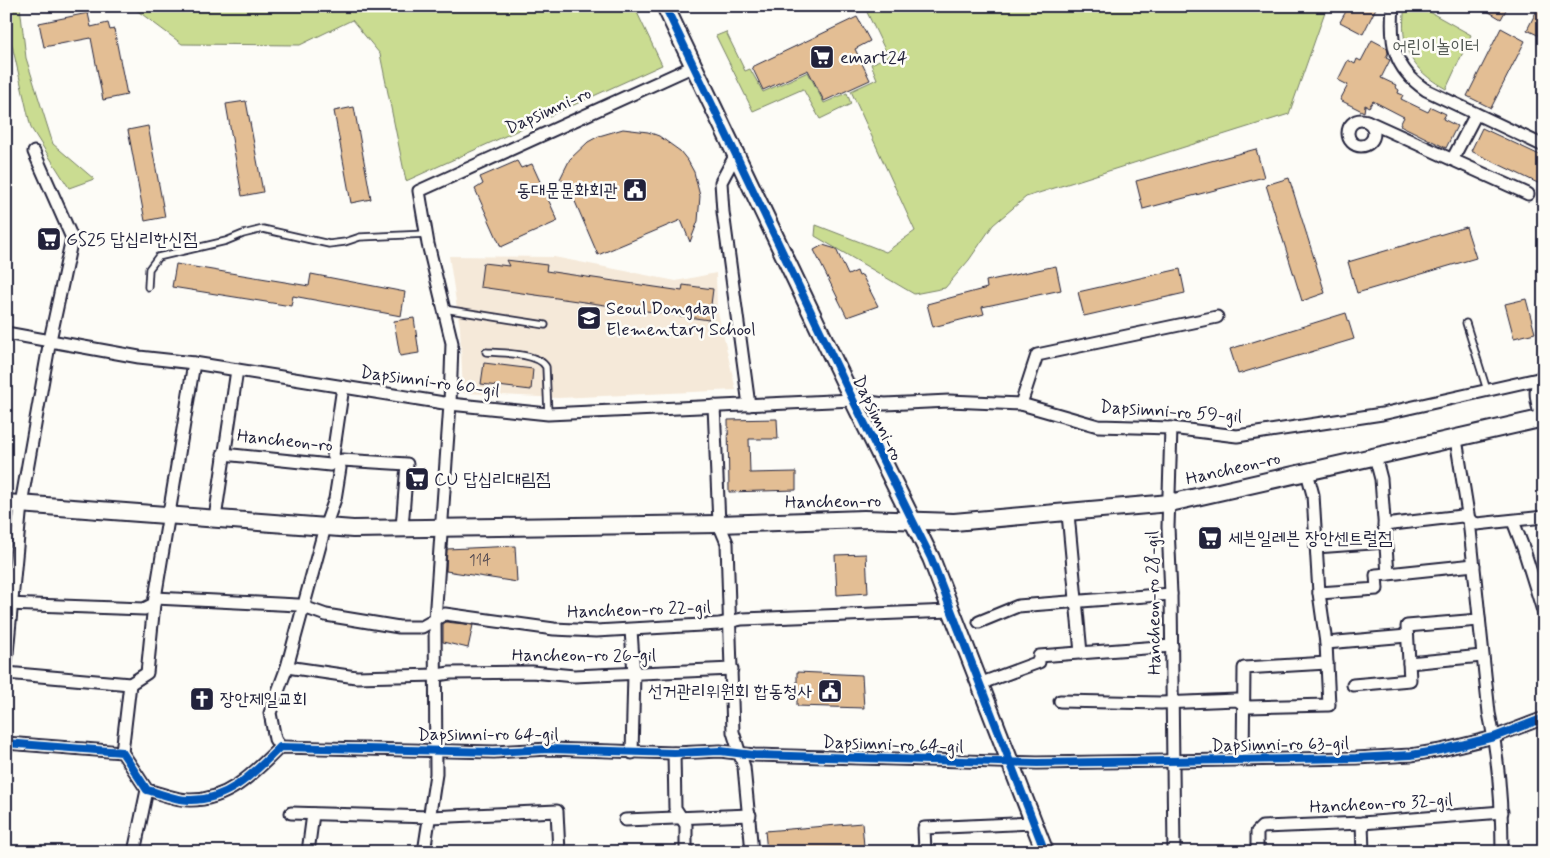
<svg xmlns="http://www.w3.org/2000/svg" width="1550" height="858" font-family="Mynerve,'Poor Story',sans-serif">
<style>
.built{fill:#f5e9d9}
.green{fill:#cadc91;stroke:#767f66}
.building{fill:#e3be94;stroke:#22223b}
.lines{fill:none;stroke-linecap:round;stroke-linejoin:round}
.service-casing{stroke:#22223b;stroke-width:9}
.minor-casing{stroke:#22223b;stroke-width:15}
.secondary-casing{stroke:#22223b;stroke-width:20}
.service{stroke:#fdfcf7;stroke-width:5.5}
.minor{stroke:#fdfcf7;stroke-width:11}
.secondary{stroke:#fdfcf7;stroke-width:16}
.cycleway-casing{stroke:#fdfcf7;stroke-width:11}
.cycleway{stroke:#0057b8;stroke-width:8}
.labels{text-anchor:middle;stroke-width:5;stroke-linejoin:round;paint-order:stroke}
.number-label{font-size:15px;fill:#524951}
.park-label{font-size:18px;fill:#545a55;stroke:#fdfcf7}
.poi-label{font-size:18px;fill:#22223b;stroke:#fdfcf7;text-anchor:start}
.street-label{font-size:18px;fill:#22223b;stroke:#fdfcf7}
</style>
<rect width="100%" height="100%" fill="#fdfcf7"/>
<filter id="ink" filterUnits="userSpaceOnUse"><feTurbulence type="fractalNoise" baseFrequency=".02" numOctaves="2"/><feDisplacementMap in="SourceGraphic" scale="10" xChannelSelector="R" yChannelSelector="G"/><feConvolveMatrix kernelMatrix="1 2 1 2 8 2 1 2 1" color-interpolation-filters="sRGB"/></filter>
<g filter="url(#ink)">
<polygon class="built" points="449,256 554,257 676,281 716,273 717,308 736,390 558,398 463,393 460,328"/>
<g class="green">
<polygon points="6,6 20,6 26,58 53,144 94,179 69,188 31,128 12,45 6,34"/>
<polygon points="131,6 634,6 662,65 406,181 380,54 352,20 300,45 182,44"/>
<polygon points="864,6 1327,6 1289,114 1026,197 993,225 969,260 945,288 914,294 815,236 816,225 886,252 915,231 851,91 877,79 871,64 888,56"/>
<path d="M1405 6H1419L1471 35 1446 89C1410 69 1399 47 1405 6Z"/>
<polygon points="726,32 745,71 750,69 763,92 808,72 824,103 847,93 851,104 820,119 803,89 753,111 716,36"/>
</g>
<g class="building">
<polygon points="1349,6 1377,6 1363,34 1340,22"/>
<polygon points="1479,6 1508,6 1501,19"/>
<polygon points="1539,6 1544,6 1544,38 1527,30"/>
<polygon points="88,13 91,27 108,23 110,30 114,29 127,95 103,100 91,38 44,47 39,23"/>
<polygon points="857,17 870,41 855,49 870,80 824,101 808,70 763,90 752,67"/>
<polygon points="1501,28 1525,41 1491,108 1467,96"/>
<polygon points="1372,40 1387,48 1388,53 1386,58 1390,60 1381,78 1396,85 1395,87 1399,90 1398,93 1403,95 1401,99 1428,112 1431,107 1446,114 1443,119 1457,126 1446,148 1400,125 1404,117 1373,101 1369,107 1365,105 1364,112 1340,100 1348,85 1338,80 1348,60 1355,64 1357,59 1361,61"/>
<polygon points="246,101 263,192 242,196 226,104"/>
<polygon points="354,107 371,199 351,203 334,111"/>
<polygon points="148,126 165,217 145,221 128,130"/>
<polygon points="1482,128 1544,157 1544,186 1471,151"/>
<polygon points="623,129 648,132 659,136 680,151 688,161 694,172 700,196 698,221 690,242 681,220 598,255 567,183 560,179 570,159 588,142 599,136"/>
<polygon points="1256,149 1264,177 1143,209 1136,181"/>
<polygon points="517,161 521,168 532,164 558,221 501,247 475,189 483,184 480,177"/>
<polygon points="1289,178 1325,293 1302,301 1266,185"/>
<polygon points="1466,227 1476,258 1357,293 1348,262"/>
<polygon points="823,245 836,249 848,275 857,271 859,276 862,275 878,306 847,317 814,250"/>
<polygon points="506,260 547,265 546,271 682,291 683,285 713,289 709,320 480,287 483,263 509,266"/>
<polygon points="176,264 309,286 311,274 405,292 401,316 293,296 291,306 172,287"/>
<polygon points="1056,266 1061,290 982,307 984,314 933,327 927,304 987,288 986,281"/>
<polygon points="1180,269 1185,293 1084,316 1078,292"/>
<polygon points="1526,299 1535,333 1514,338 1505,304"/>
<polygon points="1346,313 1354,339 1238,374 1230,349"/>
<polygon points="414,318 419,353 400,356 394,321"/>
<polygon points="484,363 533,369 531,390 481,384"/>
<polygon points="777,419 778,439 749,439 750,473 796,472 796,490 729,492 728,420"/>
<polygon points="515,546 517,582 446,571 447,549"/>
<polygon points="866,554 868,593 837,595 835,555"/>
<polygon points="446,622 473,625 468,648 443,642 443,624"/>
<polygon points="797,672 862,675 864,708 797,706"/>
<polygon points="862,823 864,846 767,852 765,831"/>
</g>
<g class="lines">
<defs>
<g id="service">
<polyline points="148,287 149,269 158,257 226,241 243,234 263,229 329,244 345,242 360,237 427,234"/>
<polyline points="444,309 545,325"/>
<polyline points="1466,323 1487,390"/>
<path d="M486 352C501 353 539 353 546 367L548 414"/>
</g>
<g id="minor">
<path d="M1393 6C1390 43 1393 68 1426 90L1544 146"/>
<circle cx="1361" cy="133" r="13"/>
<polyline points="1367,121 1528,194"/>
<polyline points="736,154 721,182 723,212 749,405"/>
<polyline points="1453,158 1476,114"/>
<polyline points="6,333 139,357 194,363 450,404 548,414 853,400 885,404 949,401 1021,404 1098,426 1171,428 1237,436 1382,414 1538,379"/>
<polyline points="1021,404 1037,355 1217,317"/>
<polyline points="714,406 719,524 727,543 733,732 744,767 752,852"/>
<path d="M1541 418C1537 402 1531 386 1544 373"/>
<polyline points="1171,428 1168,527 1171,594 1174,852"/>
<path d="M1456 439 1469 520 1489 713C1499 759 1502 805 1502 852"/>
<polyline points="223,454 330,465 342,460 407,464 402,528"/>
<polyline points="1068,514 1081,653"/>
<polyline points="215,518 237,370"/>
<polyline points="1513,521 1524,550 1544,614"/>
<polyline points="1384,525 1462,516 1477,524 1544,517"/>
<polyline points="1316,547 1385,542"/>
<polyline points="1388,574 1474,565"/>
<polyline points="1319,593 1377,589 1376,575 1388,574 1381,479 1375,456"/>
<polyline points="155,598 298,605 326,615 399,627 422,627 445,614 554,629 596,631 719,624 742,619 951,611"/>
<polyline points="6,604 144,609 154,604"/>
<polyline points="979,622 1018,606 1171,594"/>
<polyline points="631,630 634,674 632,753"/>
<polyline points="1326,643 1407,636"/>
<polyline points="1409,663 1482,656"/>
<polyline points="6,664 21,504 50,340 72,238 34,152"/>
<polyline points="287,667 356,677 437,675 450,673 532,672 574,676 732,669"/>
<polyline points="6,673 130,684 147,673 154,604 194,363"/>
<polyline points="979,684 1039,662 1039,656 1172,646"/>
<polyline points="1353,685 1410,680 1407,626 1479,620"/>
<polyline points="1060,701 1161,703 1237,700 1248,707 1329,705 1326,643 1319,593 1313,495 1307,472"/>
<path d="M6 743 122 752 147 790C160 793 175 800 189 800 228 801 254 773 280 747L494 752 549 749 674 753 720 751 754 755 1037 763 1356 758 1411 755 1441 750 1494 737 1544 718"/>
<polyline points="280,747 275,739 270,713 287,667 325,527 335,499 340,468 333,455 343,387"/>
<polyline points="122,752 130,684"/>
<polyline points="674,753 675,808 686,825 686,852"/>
<polyline points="1243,760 1244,668 1327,663"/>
<polyline points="291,813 430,817 557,811 559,852"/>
<polyline points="625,820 750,815"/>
<polyline points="1362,823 1363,852"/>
<polyline points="134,852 147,790"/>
<polyline points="308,852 313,814"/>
<polyline points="424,852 436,774 435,620 450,404 452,343 428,244 419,191 694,66"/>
<polyline points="925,852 924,828 1033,823"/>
<polyline points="1257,852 1257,832 1262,827 1362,823 1502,812"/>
</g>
<g id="secondary">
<polyline points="665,6 853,400 931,558 1045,852"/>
<polyline points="6,503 353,529 719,524 864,519 954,522 1170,503 1544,418"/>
</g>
</defs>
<use href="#service" class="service-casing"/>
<use href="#minor" class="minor-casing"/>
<use href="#secondary" class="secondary-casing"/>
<use href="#service" class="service"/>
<use href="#minor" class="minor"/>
<use href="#secondary" class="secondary"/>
<defs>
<g id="cycleway">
<polyline points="665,6 853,400 931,558 1045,852"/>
<path d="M6 743 122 752 147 790C160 793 175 800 189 800 228 801 254 773 280 747L494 752 549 749 674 753 720 751 754 755 1037 763 1356 758 1411 755 1441 750 1494 737 1544 718"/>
</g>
</defs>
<use href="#cycleway" class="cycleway-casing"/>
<use href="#cycleway" class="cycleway"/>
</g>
</g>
<defs>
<symbol id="supermarket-square" viewBox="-11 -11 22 22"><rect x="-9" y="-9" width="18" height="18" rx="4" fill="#22223b" stroke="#fdfcf7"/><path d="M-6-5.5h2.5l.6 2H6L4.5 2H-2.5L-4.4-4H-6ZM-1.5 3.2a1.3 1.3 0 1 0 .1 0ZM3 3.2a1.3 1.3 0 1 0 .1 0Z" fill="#fff"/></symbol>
<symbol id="civic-square" viewBox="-11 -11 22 22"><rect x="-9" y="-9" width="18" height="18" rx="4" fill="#22223b" stroke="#fdfcf7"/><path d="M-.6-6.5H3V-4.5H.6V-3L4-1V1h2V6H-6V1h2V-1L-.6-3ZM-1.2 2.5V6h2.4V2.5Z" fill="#fff"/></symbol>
<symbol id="school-square" viewBox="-11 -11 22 22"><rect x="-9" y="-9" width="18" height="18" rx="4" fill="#22223b" stroke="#fdfcf7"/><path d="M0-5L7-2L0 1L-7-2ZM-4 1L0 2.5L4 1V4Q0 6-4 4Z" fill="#fff"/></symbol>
<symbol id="church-square" viewBox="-11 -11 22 22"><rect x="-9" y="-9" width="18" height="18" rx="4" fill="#22223b" stroke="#fdfcf7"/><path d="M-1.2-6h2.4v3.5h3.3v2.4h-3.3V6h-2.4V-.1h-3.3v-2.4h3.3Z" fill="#fff"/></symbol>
</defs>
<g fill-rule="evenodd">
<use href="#supermarket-square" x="808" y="43" width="28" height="28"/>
<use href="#civic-square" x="621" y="176" width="28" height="28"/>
<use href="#supermarket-square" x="35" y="225" width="28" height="28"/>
<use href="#school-square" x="575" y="304" width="28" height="28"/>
<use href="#supermarket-square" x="403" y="465" width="28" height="28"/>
<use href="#supermarket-square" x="1196" y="524" width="28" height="28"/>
<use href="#civic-square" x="816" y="677" width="28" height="28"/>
<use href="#church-square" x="188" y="685" width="28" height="28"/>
</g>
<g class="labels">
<g class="number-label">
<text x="480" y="565">114</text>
</g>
<g class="park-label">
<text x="1436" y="52">어린이놀이터</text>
</g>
<g class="poi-label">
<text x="840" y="63">emart24</text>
<text x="618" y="196" text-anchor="end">동대문문화회관</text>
<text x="66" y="245">GS25 답십리한신점</text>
<text x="606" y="314">Seoul Dongdap<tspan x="606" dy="21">Elementary School</tspan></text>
<text x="434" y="485">CU 답십리대림점</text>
<text x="1228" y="544">세븐일레븐 장안센트럴점</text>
<text x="812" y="697" text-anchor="end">선거관리위원회 합동청사</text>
<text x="220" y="705">장안제일교회</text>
</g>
<g class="street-label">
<text transform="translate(548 110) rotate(-24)" y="6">Dapsimni-ro</text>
<text transform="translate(430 381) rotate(8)" y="6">Dapsimni-ro 60-gil</text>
<text transform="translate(1171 411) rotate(4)" y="6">Dapsimni-ro 59-gil</text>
<text transform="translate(878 418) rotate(64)" y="6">Dapsimni-ro</text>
<text transform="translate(285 440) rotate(6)" y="6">Hancheon-ro</text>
<text transform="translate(1233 468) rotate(-13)" y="6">Hancheon-ro</text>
<text transform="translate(833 501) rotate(-1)" y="6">Hancheon-ro</text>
<text transform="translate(1153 603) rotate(-91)" y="6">Hancheon-ro 28-gil</text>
<text transform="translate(639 609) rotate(-2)" y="6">Hancheon-ro 22-gil</text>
<text x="584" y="661">Hancheon-ro 26-gil</text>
<text x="488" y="740">Dapsimni-ro 64-gil</text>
<text transform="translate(893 744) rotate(2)" y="6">Dapsimni-ro 64-gil</text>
<text transform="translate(1280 744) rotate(-1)" y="6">Dapsimni-ro 63-gil</text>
<text transform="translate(1381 803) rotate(-3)" y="6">Hancheon-ro 32-gil</text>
</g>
</g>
<rect width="1550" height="858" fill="none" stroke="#fdfcf7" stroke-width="25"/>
<rect x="12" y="12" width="1525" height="833" fill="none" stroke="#22223b" stroke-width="2" filter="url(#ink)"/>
</svg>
